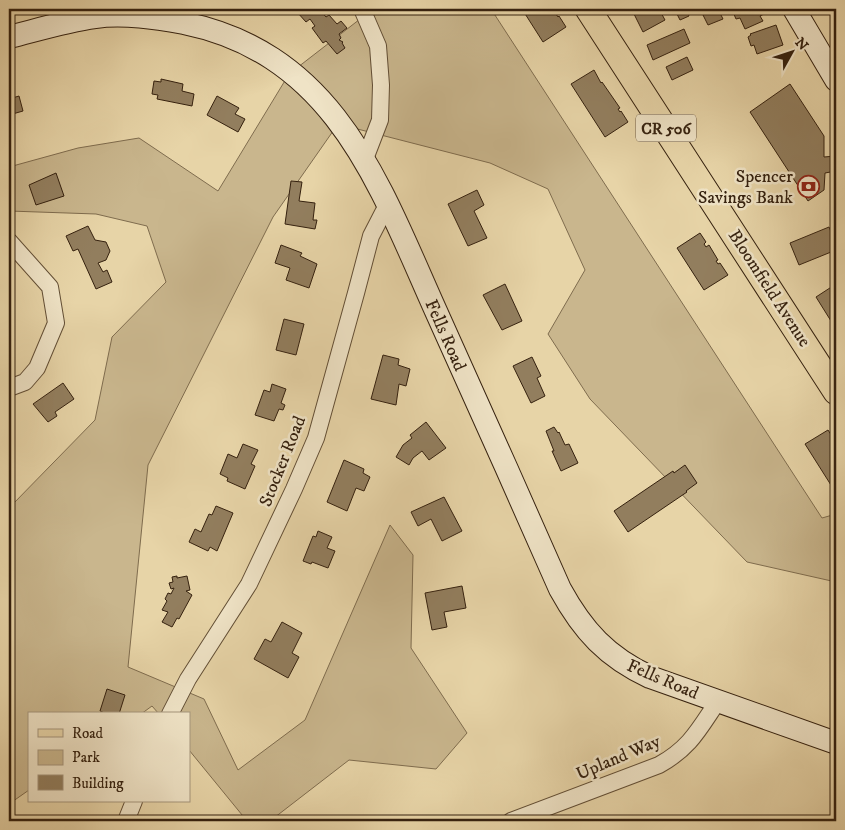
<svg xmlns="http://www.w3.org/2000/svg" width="845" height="830" font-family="'IM FELL DW Pica',serif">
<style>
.green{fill:#c9b68d;stroke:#7f6c4e}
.building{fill:#927e5e;stroke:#35210f}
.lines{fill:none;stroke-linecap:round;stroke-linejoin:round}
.street-casing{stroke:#624e35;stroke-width:18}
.secondary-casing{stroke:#35210f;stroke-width:24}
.primary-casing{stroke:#35210f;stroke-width:27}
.street{stroke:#efe3c6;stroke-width:16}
.secondary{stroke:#efe3c6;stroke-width:22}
.primary{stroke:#e7d4a7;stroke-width:25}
.labels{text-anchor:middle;stroke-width:5;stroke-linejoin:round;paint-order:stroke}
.shield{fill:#efe3c6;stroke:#6d5b46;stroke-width:1}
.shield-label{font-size:16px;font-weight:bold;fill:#35210f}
.poi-label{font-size:18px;fill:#35210f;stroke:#efe3c6;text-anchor:end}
.street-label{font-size:18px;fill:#35210f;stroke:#efe3c6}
</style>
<rect width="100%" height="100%" fill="#e7d4a7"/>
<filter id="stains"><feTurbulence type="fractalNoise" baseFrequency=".004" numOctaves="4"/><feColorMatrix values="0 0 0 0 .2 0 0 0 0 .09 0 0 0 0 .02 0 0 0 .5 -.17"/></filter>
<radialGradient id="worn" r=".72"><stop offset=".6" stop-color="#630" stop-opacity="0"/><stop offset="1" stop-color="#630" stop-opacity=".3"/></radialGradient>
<polygon class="green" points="373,9 491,9 822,518 836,514 836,582 747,562 590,399 548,334 585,270 548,189 490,163 338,124 273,217 148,465 128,667 204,699 238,770 305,720 390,525 413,555 411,648 467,733 436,769 349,760 270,821 247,821 189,750 189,714 159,714 152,706 141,714 29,714 29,790 9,804 9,505 12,505 95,420 112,337 166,282 147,226 96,214 9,211 9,167 78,148 139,138 218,191 289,74"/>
<g class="building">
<polygon points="301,9 322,9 321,11 326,17 329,15 337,24 341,21 347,28 339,34 341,38 339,40 343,42 342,43 345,48 337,54 326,41 323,43 312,28 315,26 310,19 306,22 297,12"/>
<polygon points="522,9 555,9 558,13 556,14 558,17 559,16 566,27 543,42"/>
<polygon points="643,9 659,9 665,20 643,32 634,14"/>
<polygon points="683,9 686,9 689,16 680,20 676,12"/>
<polygon points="718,9 723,19 708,25 703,15"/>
<polygon points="734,9 764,9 766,13 760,16 763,21 745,29 740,18 736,19 733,12 735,11"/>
<polygon points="776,25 783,45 757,54 754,45 751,46 748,37 751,35 750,34"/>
<polygon points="684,29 690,43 653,60 647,45"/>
<polygon points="687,57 693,70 672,80 666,67"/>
<polygon points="594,70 601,83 602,82 620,108 618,109 620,112 621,111 628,122 605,137 571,84"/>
<polygon points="161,79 183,84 182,91 194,94 192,106 157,99 158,95 152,94 154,81 161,82"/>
<polygon points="790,84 824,136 824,157 836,156 836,171 825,173 824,190 808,201 750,112"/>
<polygon points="19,96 23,111 9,115 9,99"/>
<polygon points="217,96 239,108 235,114 245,119 238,132 207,115"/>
<polygon points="56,173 64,196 36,205 29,185"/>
<polygon points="291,181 302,182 299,201 315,203 313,220 317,220 315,229 285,224"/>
<polygon points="477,190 484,205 474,211 487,238 468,246 448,204"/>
<polygon points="88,226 95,240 106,242 110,251 106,260 98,263 103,272 107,270 112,282 96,289 78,249 73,251 66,236"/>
<polygon points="829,227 836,244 836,250 799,265 790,243"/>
<polygon points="700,233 706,242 704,244 706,247 709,245 718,260 716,261 718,264 720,263 728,275 704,290 677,248"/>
<polygon points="281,245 302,253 300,256 317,264 309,288 286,280 290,268 275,263"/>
<polygon points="505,284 522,321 502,330 483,295"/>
<polygon points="836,284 836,317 831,321 816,297"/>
<polygon points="284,319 304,324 296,355 276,350"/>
<polygon points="383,355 399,359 398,365 410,369 406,386 399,384 396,405 371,399"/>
<polygon points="532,357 541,376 537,378 545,396 531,403 513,366"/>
<polygon points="63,383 74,399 55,412 57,416 48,422 33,404"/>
<polygon points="272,384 286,389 281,403 285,405 283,410 279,409 274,421 255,415 264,390 270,392"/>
<polygon points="426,422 446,448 429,460 422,451 413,458 409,465 396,457 403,445 412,438 410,435"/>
<polygon points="554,427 558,433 559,432 565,445 569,444 578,463 561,471 552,451 554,451 546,431"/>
<polygon points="828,430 834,439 833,440 835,443 836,443 836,493 805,444"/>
<polygon points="243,444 258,450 251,464 255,466 245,489 227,481 228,478 220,474 228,454 237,458"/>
<polygon points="344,460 364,469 363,473 370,477 364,491 356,488 347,511 327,502"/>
<polygon points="685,465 697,483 686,491 687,492 628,532 614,511 673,471 674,473"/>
<polygon points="444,497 462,531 442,541 431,519 418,526 411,512"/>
<polygon points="216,506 233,513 217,551 210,547 208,551 189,542 195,529 201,532 209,514 212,515"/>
<polygon points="318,531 332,537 327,548 335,551 328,568 312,562 311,564 303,561 313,536 316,537"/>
<polygon points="177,576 177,578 187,576 190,590 186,591 192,595 179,619 177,618 172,627 162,622 168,612 162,610 167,601 165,599 168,593 171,594 174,588 171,589 169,583 173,582 172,577"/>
<polygon points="462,586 466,608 444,612 447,627 432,630 425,593"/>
<polygon points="282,622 302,633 292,653 299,657 288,678 254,659 265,639 271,642"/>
<polygon points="107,689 125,695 119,714 107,714 100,711"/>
</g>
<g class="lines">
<defs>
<g id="street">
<polyline points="362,9 378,46 381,85 380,120 365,159"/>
<polyline points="9,241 50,287 56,323 37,368 25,382 9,388"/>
<polyline points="170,714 188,679 249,584 294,489 316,438 356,293 371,236 387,205"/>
<polyline points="126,821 134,801"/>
<path d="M511 821 659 765C690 748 699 729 718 701"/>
</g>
<g id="secondary">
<polyline points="794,9 836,80"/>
<path d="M9 37C37 30 66 21 95 17 124 13 156 18 184 23 335 54 379 184 435 309 477 403 519 495 560 589 583 631 607 657 650 677L836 743"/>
</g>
<polyline id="primary" points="588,9 836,392"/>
</defs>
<use href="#street" class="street-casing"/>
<use href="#secondary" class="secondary-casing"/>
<use href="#primary" class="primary-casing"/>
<use href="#street" class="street"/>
<use href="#secondary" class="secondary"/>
<use href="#primary" class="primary"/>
</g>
<defs>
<symbol id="bank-ring" viewBox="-11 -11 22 22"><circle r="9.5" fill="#efe3c6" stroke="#8f2418" stroke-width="1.5"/><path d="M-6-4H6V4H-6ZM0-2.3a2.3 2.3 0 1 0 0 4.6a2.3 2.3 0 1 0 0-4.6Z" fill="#8f2418"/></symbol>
</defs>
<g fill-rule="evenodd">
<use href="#bank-ring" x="796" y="174" width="25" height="25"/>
</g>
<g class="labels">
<rect class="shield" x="636" y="114.5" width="60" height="27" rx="4"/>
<g class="shield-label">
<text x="666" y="134">CR 506</text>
</g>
<g class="poi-label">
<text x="793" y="182">Spencer<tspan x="793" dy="21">Savings Bank</tspan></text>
</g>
<g class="street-label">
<text transform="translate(770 288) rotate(57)" y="6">Bloomfield Avenue</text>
<text transform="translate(446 335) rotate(66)" y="6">Fells Road</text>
<text transform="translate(282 461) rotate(-68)" y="6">Stocker Road</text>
<text transform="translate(663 679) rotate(23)" y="6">Fells Road</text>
<text transform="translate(618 757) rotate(-23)" y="6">Upland Way</text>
</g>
</g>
<rect width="845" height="830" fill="none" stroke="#e7d4a7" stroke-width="30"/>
<rect x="10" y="10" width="825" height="810" fill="none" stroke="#35210f" stroke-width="2.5"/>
<rect x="15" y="15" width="815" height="800" fill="none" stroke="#35210f"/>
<rect x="28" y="712" width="162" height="90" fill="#efe3c6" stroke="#a5957d"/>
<rect x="38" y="729" width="25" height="8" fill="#e7d4a7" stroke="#a5957d"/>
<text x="72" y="738" font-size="15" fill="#35210f">Road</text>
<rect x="38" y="750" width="25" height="15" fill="#c9b68d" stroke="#a5957d"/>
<text x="72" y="762" font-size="15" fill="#35210f">Park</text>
<rect x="38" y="775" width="25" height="15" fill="#927e5e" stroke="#a5957d"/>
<text x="72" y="788" font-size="15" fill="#35210f">Building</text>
<g transform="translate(792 52) rotate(50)" stroke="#efe3c6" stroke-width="4" paint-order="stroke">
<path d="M0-4L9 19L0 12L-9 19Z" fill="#35210f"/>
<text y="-8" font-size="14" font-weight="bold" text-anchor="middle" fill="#35210f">N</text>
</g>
<rect width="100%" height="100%" filter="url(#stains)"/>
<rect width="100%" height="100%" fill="url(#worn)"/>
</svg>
